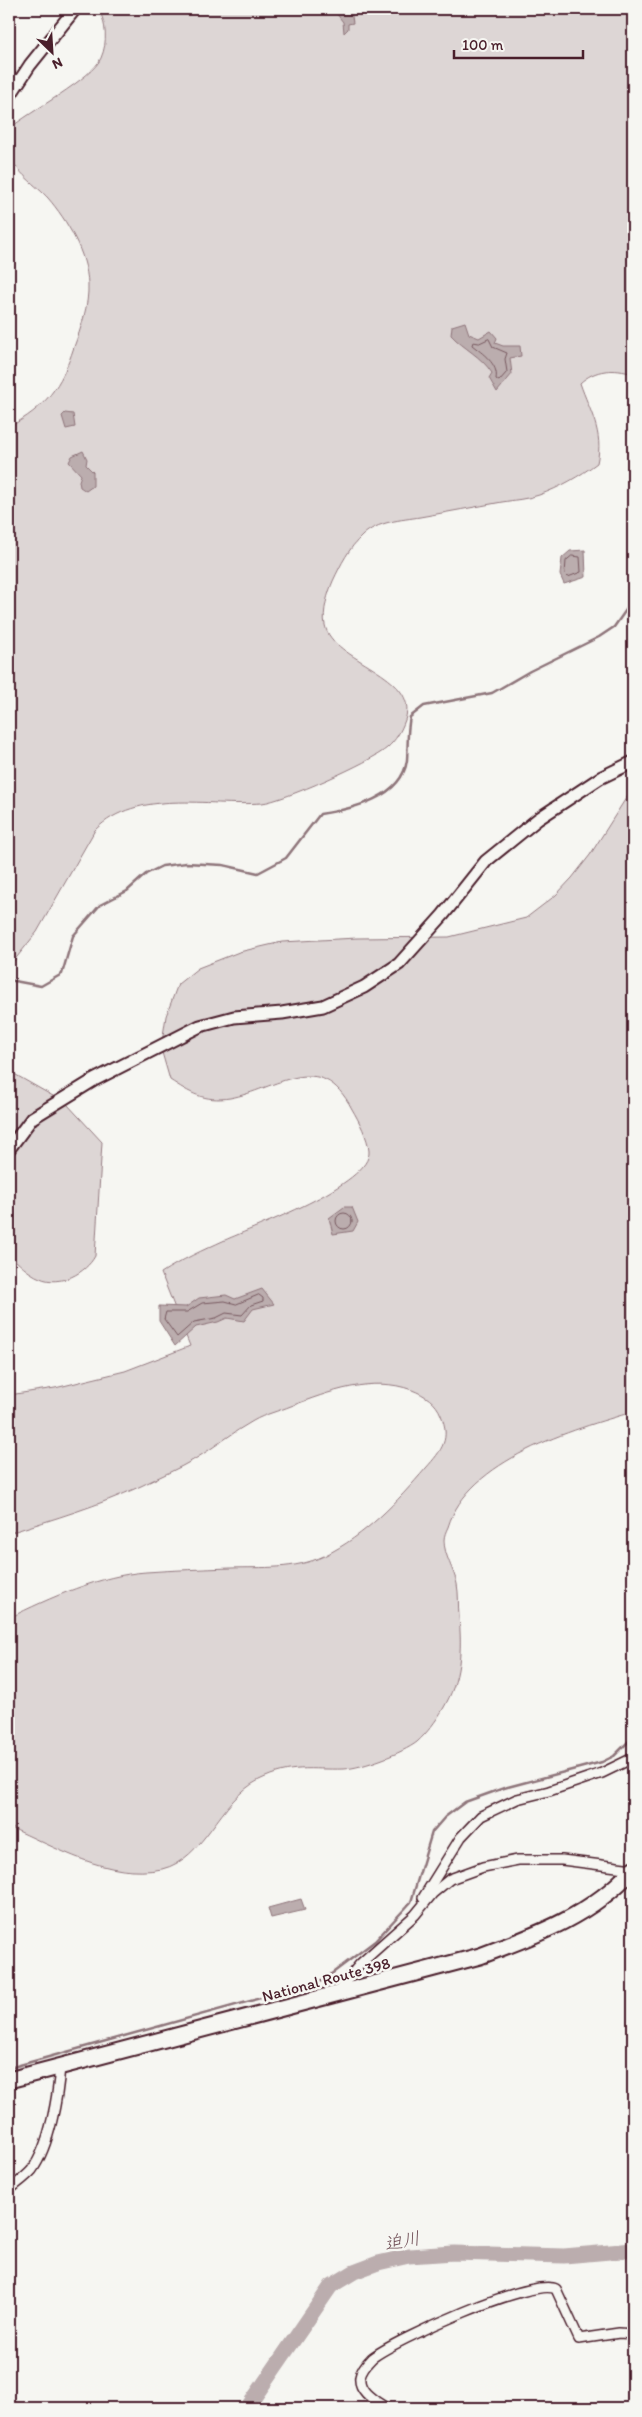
<svg xmlns="http://www.w3.org/2000/svg" width="642" height="2417" font-family="Itim,'Klee One',sans-serif">
<style>
.green{fill:#ddd6d5;stroke:#947a80}
.water{fill:#bbadae;stroke:#8e747a}
.lines{fill:none;stroke-linecap:round;stroke-linejoin:round}
.shore{stroke:#77585f;stroke-width:1}
.stream{stroke:#8e747a;stroke-width:2.5}
.river{stroke:#bbadae;stroke-width:15}
.minor-casing{stroke:#4a1f2b;stroke-width:12}
.tertiary-casing{stroke:#4a1f2b;stroke-width:15}
.trunk-casing{stroke:#4a1f2b;stroke-width:19}
.minor{stroke:#f6f6f2;stroke-width:9}
.tertiary{stroke:#f6f6f2;stroke-width:11}
.trunk{stroke:#f6f6f2;stroke-width:15}
.labels{text-anchor:middle;stroke-width:5;stroke-linejoin:round;paint-order:stroke}
.street-label{font-size:16px;fill:#4a1f2b;stroke:#f6f6f2}
.water-label{font-size:18px;font-style:italic;fill:#6c4a52;stroke:#f6f6f2}
</style>
<rect width="100%" height="100%" fill="#f6f6f2"/>
<filter id="ink" filterUnits="userSpaceOnUse"><feTurbulence type="fractalNoise" baseFrequency=".02" numOctaves="2"/><feDisplacementMap in="SourceGraphic" scale="10" xChannelSelector="R" yChannelSelector="G"/><feConvolveMatrix kernelMatrix="1 2 1 2 8 2 1 2 1" color-interpolation-filters="sRGB"/></filter>
<g filter="url(#ink)">
<g class="green">
<path d="M99 9H633V374C614 368 595 369 580 383 590 412 604 432 597 463 580 476 559 488 539 495 528 499 514 500 502 502 475 507 448 512 420 517 402 520 377 521 362 536 349 548 341 564 333 581 328 593 322 612 325 625 332 662 421 674 405 720 401 731 396 740 387 748 371 762 283 801 262 803 207 807 138 788 95 830L37 932 9 967V427C46 407 61 387 74 347 81 328 89 305 88 284 87 254 67 220 48 198 38 187 14 170 10 156 7 148 9 137 9 129 29 112 93 78 101 58 108 42 106 24 99 9Z"/>
<path d="M633 787V1412C573 1429 468 1460 448 1527 446 1531 444 1536 444 1540 444 1556 454 1569 457 1584 459 1594 458 1606 459 1616 462 1651 461 1679 443 1709 436 1721 427 1733 417 1742 403 1753 362 1768 344 1769 309 1770 292 1764 259 1780 219 1800 205 1859 162 1869 108 1880 56 1847 9 1827V1618C49 1598 101 1575 146 1572 174 1570 203 1569 231 1568 263 1567 294 1570 324 1556 366 1535 397 1502 426 1468 442 1450 451 1439 441 1415 436 1402 425 1395 412 1390 372 1375 329 1392 291 1406 279 1411 265 1414 253 1421 233 1432 215 1447 195 1459 178 1469 159 1477 141 1486 98 1506 54 1519 9 1533V1395L55 1388 125 1371 190 1346 161 1273C181 1260 203 1250 225 1240 252 1228 372 1184 369 1151 368 1138 359 1121 352 1109 320 1047 276 1090 230 1098 204 1102 190 1093 170 1080L161 1049 166 1016 178 984 198 968 239 952 282 942 357 938 449 937 526 918 556 895 572 878 590 855Z"/>
<path d="M9 1071 67 1104 102 1142 95 1256C86 1273 60 1287 40 1278 28 1273 18 1263 9 1254Z"/>
</g>
<g class="water">
<polygon points="333,9 351,9 353,23 348,24 348,29 344,33 343,22"/>
<path d="M465 322 469 334 479 338 491 331 497 338 495 343 503 346H520L521 356 510 358 512 374 497 392 489 378 492 373C481 356 464 349 451 335L452 326Z"/>
<polygon points="65,413 73,414 75,427 66,429 62,416"/>
<polygon points="83,451 87,459 86,465 93,472 93,486 86,491 80,487 79,481 81,475 69,462 72,456"/>
<polygon points="585,550 586,577 564,584 560,575 562,558 570,551"/>
<polygon points="344,1207 352,1207 358,1222 353,1231 333,1234 329,1218"/>
<polygon points="262,1289 274,1304 253,1309 244,1321 227,1318 218,1322 196,1327 175,1346 159,1321 159,1306 186,1307 199,1298 226,1295 235,1299"/>
<polygon points="301,1899 305,1910 271,1918 268,1908"/>
</g>
<g class="lines">
<g class="shore">
<path d="M489 339 493 347 507 353 505 359 507 372 499 381 496 379C499 364 482 353 472 345L473 342 479 343Z"/>
<polygon points="572,556 580,557 581,572 568,577 565,574 566,561"/>
<circle cx="344" cy="1221" r="8"/>
<polygon points="259,1295 263,1298 263,1301 251,1305 242,1315 226,1313 216,1318 194,1322 177,1337 164,1319 166,1312 187,1312 202,1303 225,1301 236,1304"/>
</g>
<g class="stream">
<path d="M9 980 41 986 62 974 73 936 100 905 127 891 146 874 162 866 186 863 223 865 258 873 286 858 320 814C352 809 402 798 407 760 408 745 407 731 410 717L424 706 492 693 530 671 599 637 614 627 633 600"/>
<polyline points="9,2068 322,1981 375,1941 411,1902 432,1832 445,1817 465,1802 504,1788 602,1762 614,1756 633,1737"/>
</g>
<polyline class="river" points="247,2408 331,2286 354,2272 378,2263 409,2256 454,2253 564,2256 633,2250"/>
<defs>
<g id="minor">
<polyline points="9,75 18,82"/>
<polyline points="423,1898 461,1837 481,1816 517,1799 549,1791 602,1773 633,1758"/>
<polyline points="337,1992 360,1964 415,1915 433,1893 450,1879 483,1867 518,1860 562,1860 633,1869"/>
<path d="M9 2190C16 2184 26 2177 32 2170 50 2145 58 2096 60 2066"/>
<path d="M386 2408C376 2401 358 2392 360 2377 361 2370 367 2363 372 2358 395 2340 532 2277 556 2289L579 2339 619 2333 633 2334"/>
</g>
<g id="tertiary">
<polyline points="9,97 30,65 75,9"/>
<polyline points="9,1149 32,1118 94,1080 200,1026 234,1017 282,1013 323,1006 364,987 399,964 443,915 486,861 538,819 600,778 633,762"/>
</g>
<path id="trunk" d="M9 2080 480 1956C537 1935 592 1915 633 1869"/>
</defs>
<use href="#minor" class="minor-casing"/>
<use href="#tertiary" class="tertiary-casing"/>
<use href="#trunk" class="trunk-casing"/>
<use href="#minor" class="minor"/>
<use href="#tertiary" class="tertiary"/>
<use href="#trunk" class="trunk"/>
</g>
</g>
<g class="labels">
<g class="street-label">
<text transform="translate(326 1979) rotate(-15)" y="6">National Route 398</text>
</g>
<g class="water-label">
<text transform="translate(402 2241) rotate(-11)" y="6">迫川</text>
</g>
</g>
<rect width="642" height="2417" fill="none" stroke="#f6f6f2" stroke-width="30"/>
<rect x="15" y="15" width="612" height="2387" fill="none" stroke="#4a1f2b" stroke-width="2" filter="url(#ink)"/>
<g transform="translate(52 52) rotate(155)" stroke="#f6f6f2" stroke-width="4" paint-order="stroke">
<path d="M0-4L9 19L0 12L-9 19Z" fill="#4a1f2b"/>
<text y="-8" font-size="14" font-weight="bold" text-anchor="middle" fill="#4a1f2b">N</text>
</g>
<path d="M454 50v8h129v-8" fill="none" stroke="#4a1f2b" stroke-width="2.5"/>
<text x="462" y="50" font-size="15" fill="#4a1f2b" stroke="#f6f6f2" stroke-width="4" paint-order="stroke">100 m</text>
</svg>
